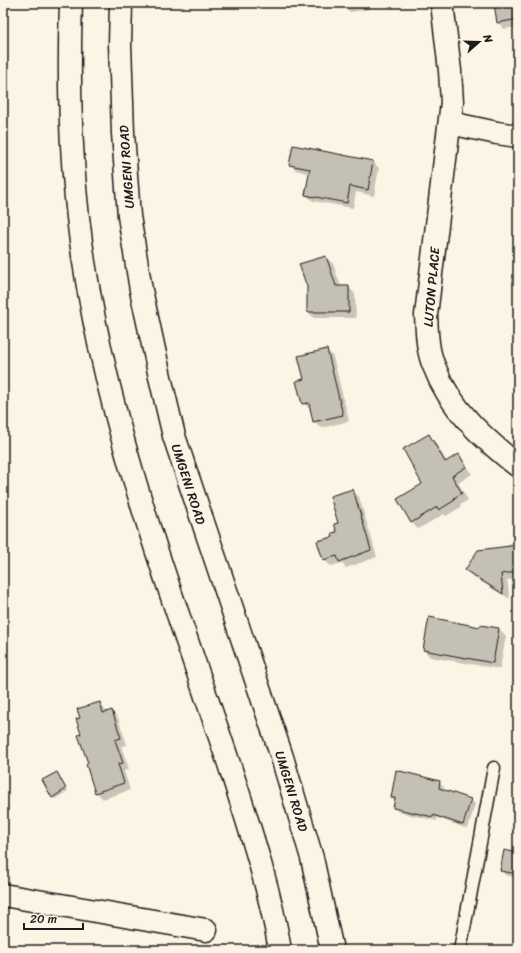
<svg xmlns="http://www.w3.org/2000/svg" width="521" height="953" font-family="Sriracha,sans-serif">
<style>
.shadow{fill:#0003}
.building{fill:#c4c0b3;stroke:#1c1c1c}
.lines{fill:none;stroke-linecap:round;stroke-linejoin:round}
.lane-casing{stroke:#1c1c1c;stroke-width:15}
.street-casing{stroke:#1c1c1c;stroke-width:25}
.highway-casing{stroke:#1c1c1c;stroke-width:25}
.lane{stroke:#fcf5e5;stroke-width:12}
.street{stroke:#fcf5e5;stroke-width:22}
.highway{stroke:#fcf5e5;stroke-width:22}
.labels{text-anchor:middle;stroke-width:4;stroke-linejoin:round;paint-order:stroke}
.street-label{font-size:13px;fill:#1c1c1c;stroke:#fcf5e5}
</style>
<rect width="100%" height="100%" fill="#fcf5e5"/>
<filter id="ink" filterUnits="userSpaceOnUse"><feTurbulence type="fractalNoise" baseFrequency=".025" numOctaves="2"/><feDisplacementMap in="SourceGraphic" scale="8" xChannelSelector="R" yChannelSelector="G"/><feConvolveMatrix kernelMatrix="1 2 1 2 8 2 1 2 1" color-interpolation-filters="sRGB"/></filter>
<g filter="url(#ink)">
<g class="shadow">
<polygon points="333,3 369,3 370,9 350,12 346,8 339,9"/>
<polygon points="495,3 518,3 518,27 504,29 498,22"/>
<polygon points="373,162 379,168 374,196 356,192 353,208 313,201 306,195 310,174 296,170 290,164"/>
<polygon points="326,257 333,264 341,287 349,287 355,294 356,318 314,318 308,312"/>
<polygon points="327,350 333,357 349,421 321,428 314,421 311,410 303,403 305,380"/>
<polygon points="428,435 435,442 447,462 459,455 465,462 472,474 458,483 468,500 460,505 461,507 446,516 444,514 418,529 411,522 424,484"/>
<polygon points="352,490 359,497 377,557 346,568 342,563 331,566 324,560 319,542 334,537 338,532 339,524"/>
<polygon points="518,543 518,579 507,580 510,599 473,577 466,570 508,547 508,544"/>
<polygon points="481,626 499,629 506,636 500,669 430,657 424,650 480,628"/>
<polygon points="100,703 107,713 112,711 118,718 127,745 121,746 129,769 124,771 130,790 103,799 96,792 82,735 81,718"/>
<polygon points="59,775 68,791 55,799 53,797"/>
<polygon points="439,782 444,787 443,790 471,800 475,804 468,829 437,818 437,821 399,812 394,808 395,801 392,798"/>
<polygon points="514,843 518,844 518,878 505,875 501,870 512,853"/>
</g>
<g class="building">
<polygon points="494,3 518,3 518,19 497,23"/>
<polygon points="293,145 373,161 368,190 350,186 347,203 305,195 310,169 289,165"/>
<polygon points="326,256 336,286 349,286 349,312 307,312 307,287 299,264"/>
<polygon points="327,349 343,415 313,422 309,403 302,404 296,381 304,379 298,356"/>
<polygon points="429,434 445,462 459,454 466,467 452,476 462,493 454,498 455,500 439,510 437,507 411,523 397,499 422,484 403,449"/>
<polygon points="353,489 371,550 339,562 337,556 323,560 317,541 333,537 332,533 337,532 334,524 338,523 330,496"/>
<polygon points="518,545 518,572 501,574 503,594 465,570 478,550"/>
<polygon points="429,617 480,627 480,625 499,628 493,663 423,650"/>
<polygon points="100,702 103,713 112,710 121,738 115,740 123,763 118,764 124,783 95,793 86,764 88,763 78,735 81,734 76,719 80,718 77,709"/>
<polygon points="396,770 440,781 439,788 471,799 463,825 433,815 433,817 393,808 395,798 391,798"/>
<polygon points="57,772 66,789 52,798 42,780"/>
<polygon points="504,850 518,853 518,874 500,871"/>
</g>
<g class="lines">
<defs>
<polyline id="lane" points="460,950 494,768"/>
<g id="street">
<path d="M442 3 450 71 452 102 426 315C427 332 427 350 434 366 450 409 484 439 518 466"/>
<polyline points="450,123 497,133 518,136"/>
<polyline points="3,895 206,930"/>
</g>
<g id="highway">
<path d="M71 3C68 87 71 179 84 262 99 361 126 458 157 552 181 625 207 698 231 770 250 829 270 889 280 950"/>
<polyline points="121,3 120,44 123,133 129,216 141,290 160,377 174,436 282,757 312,858 332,950"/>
</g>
</defs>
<use href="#lane" class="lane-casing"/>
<use href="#street" class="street-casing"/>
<use href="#highway" class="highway-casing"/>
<use href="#lane" class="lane"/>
<use href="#street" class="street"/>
<use href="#highway" class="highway"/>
</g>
</g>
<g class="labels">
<g class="street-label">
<text transform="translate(126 167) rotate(-94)" y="5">UMGENI ROAD</text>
<text transform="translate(431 287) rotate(-85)" y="5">LUTON PLACE</text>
<text transform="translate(189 484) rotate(72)" y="5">UMGENI ROAD</text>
<text transform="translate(292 791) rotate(73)" y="5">UMGENI ROAD</text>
</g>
</g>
<rect width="521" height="953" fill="none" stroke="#fcf5e5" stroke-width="16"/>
<rect x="8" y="8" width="505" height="937" fill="none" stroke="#1c1c1c" stroke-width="1.5" filter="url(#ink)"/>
<g transform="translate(479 42) rotate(70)" stroke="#fcf5e5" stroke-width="3" paint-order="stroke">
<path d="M0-3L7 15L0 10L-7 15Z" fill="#1c1c1c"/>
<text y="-6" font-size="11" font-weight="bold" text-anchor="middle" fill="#1c1c1c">N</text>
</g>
<path d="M24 923v6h59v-6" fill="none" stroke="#1c1c1c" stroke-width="2"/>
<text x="30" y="923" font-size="12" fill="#1c1c1c" stroke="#fcf5e5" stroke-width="3" paint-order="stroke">20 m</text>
</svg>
